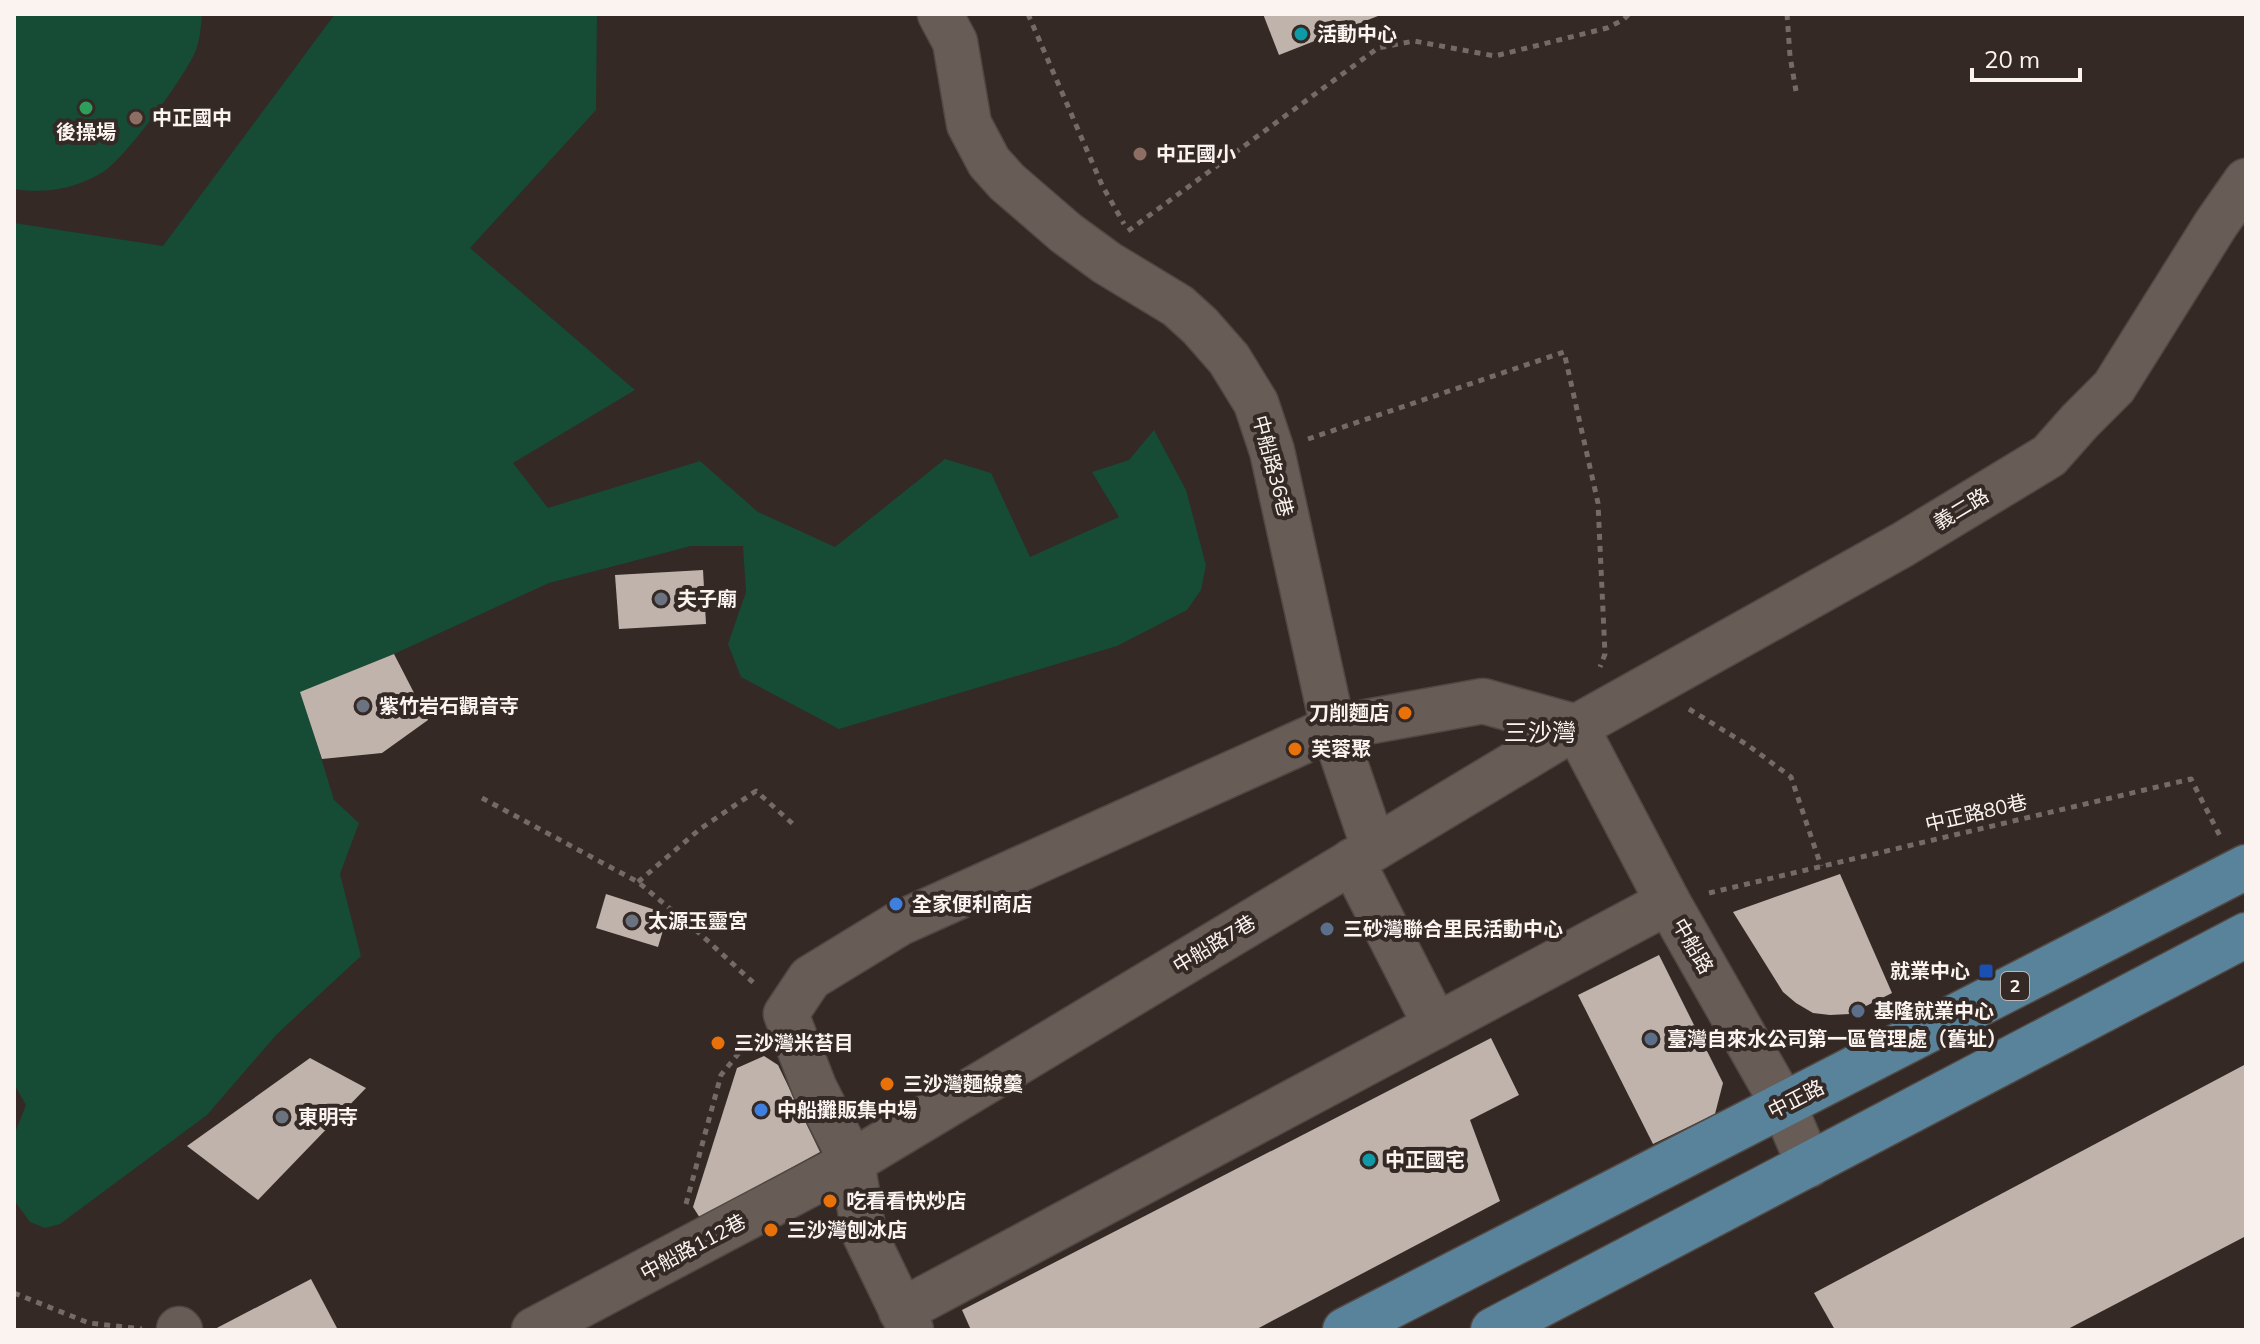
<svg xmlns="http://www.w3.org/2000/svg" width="2260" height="1344" font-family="Mulish,'Noto Sans TC',sans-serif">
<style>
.green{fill:#164b35}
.building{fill:#c0b3ac}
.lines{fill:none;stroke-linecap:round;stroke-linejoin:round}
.minor-casing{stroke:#514843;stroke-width:47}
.major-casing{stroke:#514843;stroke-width:47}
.path{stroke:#746a66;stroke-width:5;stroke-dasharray:6 6;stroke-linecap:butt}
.minor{stroke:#685c56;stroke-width:44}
.major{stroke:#59839b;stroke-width:44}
.culture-dot{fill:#0f9aa8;stroke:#342924;stroke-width:3}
.leisure-dot{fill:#2e9e5b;stroke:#342924;stroke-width:3}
.education-dot{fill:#8d6e63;stroke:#342924;stroke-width:3}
.worship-dot{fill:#6b7280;stroke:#342924;stroke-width:3}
.food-dot{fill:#e8710a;stroke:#342924;stroke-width:3}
.shop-dot{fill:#3f7fe0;stroke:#342924;stroke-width:3}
.service-dot{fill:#5c6f8a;stroke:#342924;stroke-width:3}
.transit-dot{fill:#1a4fb4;stroke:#342924;stroke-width:3}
.labels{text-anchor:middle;stroke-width:8;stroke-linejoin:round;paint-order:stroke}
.shield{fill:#342924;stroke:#bfb6b3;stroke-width:2}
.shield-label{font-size:18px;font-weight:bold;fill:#faf3f0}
.poi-label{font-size:20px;font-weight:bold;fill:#faf3f0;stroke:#342924;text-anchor:start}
.street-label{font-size:20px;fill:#faf3f0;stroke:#342924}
.quarter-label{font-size:24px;fill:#faf3f0;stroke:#342924}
</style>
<rect width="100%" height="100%" fill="#342924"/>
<g class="green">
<path d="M14 14H202C201 26 200 39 196 50 187 74 124 160 103 172 76 189 45 194 14 189Z"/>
<polygon points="335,14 597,14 596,110 470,248 635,390 513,463 548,508 700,461 758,512 835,547 945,459 991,473 1030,557 1119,517 1092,472 1129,460 1154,430 1186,490 1206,565 1201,590 1187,610 1117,646 839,729 741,677 728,644 746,592 743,546 691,546 549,583 394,654 301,692 334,800 359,823 340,874 361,956 277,1034 207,1115 60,1224 45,1228 30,1222 14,1200 14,1135 26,1105 14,1084 14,223 163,246"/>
</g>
<g class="building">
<polygon points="1263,14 1383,14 1279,55"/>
<polygon points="703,570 706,624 619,629 615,575"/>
<polygon points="394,654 428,720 382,753 322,759 300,692"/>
<polygon points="1840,874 1892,993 1850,1014 1830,1015 1813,1013 1796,1003 1783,992 1733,912"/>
<polygon points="606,894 668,914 658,947 596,928"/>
<polygon points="1659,955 1723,1083 1715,1114 1653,1144 1578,995"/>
<polygon points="1491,1038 1519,1095 1470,1120 1500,1201 1255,1330 971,1330 962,1310"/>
<polygon points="764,1056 778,1065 820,1152 700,1218 693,1207 737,1068"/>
<polygon points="310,1058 366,1088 258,1200 187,1146"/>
<polygon points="2246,1064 2246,1236 2066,1330 1835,1330 1814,1293"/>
<polygon points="311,1279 338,1330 213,1330"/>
</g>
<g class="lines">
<defs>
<g id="minor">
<polyline points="940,14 955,42 969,124 989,162 1007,182 1066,233 1107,263 1178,306 1200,326 1229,359 1256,403 1272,451 1333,728 1374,848"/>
<polyline points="1576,727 1668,902 1784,1106 1809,1165"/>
<polyline points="1352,861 1436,1026"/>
<polyline points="901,1311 1668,902"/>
<polyline points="179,1329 180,1330"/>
<polyline points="534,1330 852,1162 1576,727 1902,545 2049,456 2080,421 2114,387 2216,224 2246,181"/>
<polyline points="911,1330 864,1233 852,1162 814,1087 786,1014 810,978 900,923 1333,728 1483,701 1576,727"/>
</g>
<g id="major">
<polyline points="1345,1330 2246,867"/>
<polyline points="1493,1330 2246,935"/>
</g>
</defs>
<use href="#minor" class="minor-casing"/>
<use href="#major" class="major-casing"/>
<g class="path">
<polyline points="1028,14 1102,185 1124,224"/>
<polyline points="1787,14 1790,56 1796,91"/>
<polyline points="1128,231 1378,48 1414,41 1495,56 1607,28 1623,20 1629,14"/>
<polyline points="1308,439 1564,352 1598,503 1605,654 1600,667"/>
<polyline points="1689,709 1749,746 1791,777 1821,866"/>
<polyline points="482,798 638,882 698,932 757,986"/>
<polyline points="638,882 700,829 756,791 794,825"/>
<polyline points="1709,893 2191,779 2221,838"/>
<polyline points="686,1204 721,1075 738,1054 755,1040"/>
<polyline points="14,1293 89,1323 142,1329"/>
</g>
<use href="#minor" class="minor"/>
<use href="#major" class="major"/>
</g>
<g class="culture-dot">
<circle cx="1301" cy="34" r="8"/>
<circle cx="1369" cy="1160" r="8"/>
</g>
<circle class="leisure-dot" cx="86" cy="108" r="8"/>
<g class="education-dot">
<circle cx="136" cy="118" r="8"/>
<circle cx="1140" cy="154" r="8"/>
</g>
<g class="worship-dot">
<circle cx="661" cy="599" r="8"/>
<circle cx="363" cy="706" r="8"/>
<circle cx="632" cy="921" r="8"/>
<circle cx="282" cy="1117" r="8"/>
</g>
<g class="food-dot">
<circle cx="1405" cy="713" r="8"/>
<circle cx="1295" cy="749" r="8"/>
<circle cx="718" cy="1043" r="8"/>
<circle cx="887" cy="1084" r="8"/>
<circle cx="830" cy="1201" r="8"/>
<circle cx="771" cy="1230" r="8"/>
</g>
<g class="shop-dot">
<circle cx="896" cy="904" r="8"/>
<circle cx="761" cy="1110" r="8"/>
</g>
<g class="service-dot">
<circle cx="1327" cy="929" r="8"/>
<circle cx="1858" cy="1011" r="8"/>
<circle cx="1651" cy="1039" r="8"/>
</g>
<rect class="transit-dot" x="1978" y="963" width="16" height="16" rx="4"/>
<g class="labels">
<rect class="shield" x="2001" y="972" width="28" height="28" rx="6"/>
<g class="shield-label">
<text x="2015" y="992">2</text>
</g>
<g class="poi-label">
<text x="1317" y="41">活動中心</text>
<text x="152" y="125">中正國中</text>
<text x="86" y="139" text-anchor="middle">後操場</text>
<text x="1156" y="161">中正國小</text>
<text x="677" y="606">夫子廟</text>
<text x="379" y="713">紫竹岩石觀音寺</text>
<text x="1389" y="720" text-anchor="end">刀削麵店</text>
<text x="1311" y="756">芙蓉聚</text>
<text x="912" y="911">全家便利商店</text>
<text x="648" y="928">太源玉靈宮</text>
<text x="1343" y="936">三砂灣聯合里民活動中心</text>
<text x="1970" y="978" text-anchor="end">就業中心</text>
<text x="1874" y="1018">基隆就業中心</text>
<text x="1667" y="1046">臺灣自來水公司第一區管理處（舊址）</text>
<text x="734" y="1050">三沙灣米苔目</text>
<text x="903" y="1091">三沙灣麵線羹</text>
<text x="777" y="1117">中船攤販集中場</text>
<text x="298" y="1124">東明寺</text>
<text x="1385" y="1167">中正國宅</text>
<text x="846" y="1208">吃看看快炒店</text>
<text x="787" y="1237">三沙灣刨冰店</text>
</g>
<g class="street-label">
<text transform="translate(1273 466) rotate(75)" y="7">中船路36巷</text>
<text transform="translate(1961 509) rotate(-31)" y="7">義二路</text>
<text transform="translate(1976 813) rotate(-13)" y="7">中正路80巷</text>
<text transform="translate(1214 944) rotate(-31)" y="7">中船路7巷</text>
<text transform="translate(1693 946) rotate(60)" y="7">中船路</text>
<text transform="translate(1796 1099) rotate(-27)" y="7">中正路</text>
<text transform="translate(693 1247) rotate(-28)" y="7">中船路112巷</text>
</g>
<g class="quarter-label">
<text x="1540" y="741">三沙灣</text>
</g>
</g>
<rect width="2260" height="1344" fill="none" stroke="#faf3f0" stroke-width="32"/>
<path d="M1972 68v12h108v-12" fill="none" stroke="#faf3f0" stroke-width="4"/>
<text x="1984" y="68" font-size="24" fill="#faf3f0" stroke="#342924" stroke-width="6" paint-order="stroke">20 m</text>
</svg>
